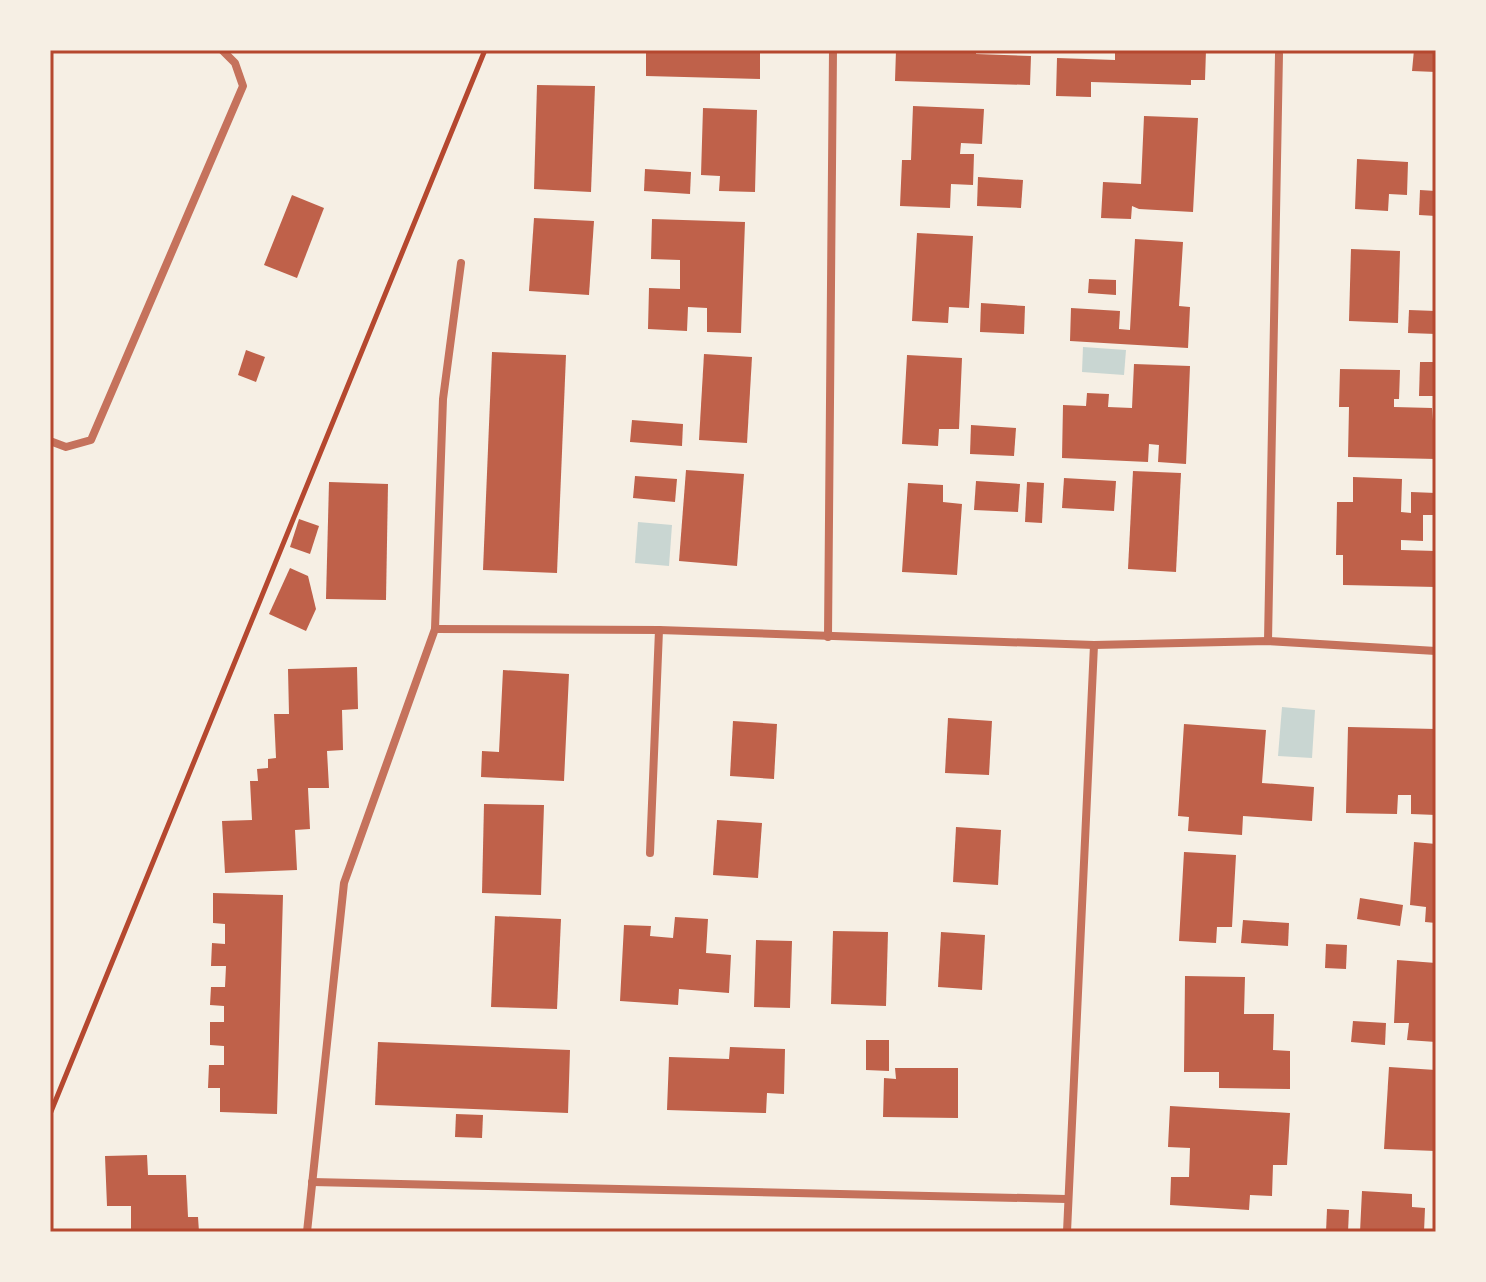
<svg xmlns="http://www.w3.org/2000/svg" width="1486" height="1282" font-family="Overpass,sans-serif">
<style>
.water{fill:#c9d6d2}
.building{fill:#bf614a}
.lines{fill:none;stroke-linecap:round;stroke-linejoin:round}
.path{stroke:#b5482f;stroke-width:5}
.minor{stroke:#c5725c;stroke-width:8}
.neatline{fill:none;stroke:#b5482f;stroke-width:3}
</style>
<rect width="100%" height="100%" fill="#f6efe4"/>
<g class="water">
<polygon points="1083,347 1126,350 1124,375 1082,372"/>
<polygon points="638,522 672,525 669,566 635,563"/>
<polygon points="1282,707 1315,710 1312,758 1278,756"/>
</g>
<g class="building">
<polygon points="646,50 760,50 760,79 646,76"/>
<polygon points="896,50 976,50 976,54 1031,56 1030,85 895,81"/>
<polygon points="1115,50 1206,50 1205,80 1191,80 1191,85 1091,82 1091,97 1056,96 1057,58 1115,60"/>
<polygon points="1414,50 1436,50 1436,72 1412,71"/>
<polygon points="537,85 595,86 591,192 534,189"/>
<polygon points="913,106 984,109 982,144 961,143 960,154 974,154 973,185 951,184 950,208 900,206 902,160 911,160"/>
<polygon points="703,108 757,110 755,192 719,191 720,176 701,175"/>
<polygon points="1144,116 1198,118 1193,212 1139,209 1132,206 1131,219 1101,218 1103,182 1141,184"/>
<polygon points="1357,159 1408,162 1407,195 1389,194 1388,211 1355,209"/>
<polygon points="645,169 691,172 690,194 644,191"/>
<polygon points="978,177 1023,180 1021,208 977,206"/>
<polygon points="1420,190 1436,191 1436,216 1419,215"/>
<polygon points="292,195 324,208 297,278 264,265"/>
<polygon points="534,218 594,221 589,295 529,291"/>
<polygon points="652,219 745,222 741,333 707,332 707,308 688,307 687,331 648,329 649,288 680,289 680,260 651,259"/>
<polygon points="917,233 973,236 969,308 949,307 948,323 912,321"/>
<polygon points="1135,239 1183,242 1179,306 1190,307 1188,348 1070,341 1071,308 1120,311 1119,329 1130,330"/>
<polygon points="1351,249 1400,251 1398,323 1349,321"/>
<polygon points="1089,279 1116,280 1116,295 1088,293"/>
<polygon points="981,303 1025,306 1024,334 980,332"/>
<polygon points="1409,310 1436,311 1436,334 1408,333"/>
<polygon points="246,350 265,357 256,382 238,375"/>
<polygon points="492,352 566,355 557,573 483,570"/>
<polygon points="704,354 752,357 747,443 699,440"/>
<polygon points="907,355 962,358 959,429 939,429 938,446 902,444"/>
<polygon points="1420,362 1436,362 1436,396 1419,396"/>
<polygon points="1134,364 1190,366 1186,464 1158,462 1159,445 1149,444 1148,462 1062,458 1063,405 1086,406 1087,393 1109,394 1108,407 1132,408"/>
<polygon points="1340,369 1400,370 1399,399 1394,399 1394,407 1432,408 1436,459 1348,457 1349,407 1339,407"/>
<polygon points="632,420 683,424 682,446 630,442"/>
<polygon points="971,425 1016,428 1014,456 970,454"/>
<polygon points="686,470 744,474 737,566 679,561"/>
<polygon points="1133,471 1181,473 1176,572 1128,569"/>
<polygon points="635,476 677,479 675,502 633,498"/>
<polygon points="1353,477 1402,479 1401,512 1411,513 1411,492 1436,493 1436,515 1423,515 1423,541 1401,540 1401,550 1436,551 1436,587 1343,585 1343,555 1336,555 1337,502 1353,502"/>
<polygon points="1064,478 1116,481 1114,511 1062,508"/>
<polygon points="976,481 1020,484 1018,512 974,510"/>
<polygon points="329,482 388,484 386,600 326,599"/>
<polygon points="1027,482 1044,483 1042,523 1025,522"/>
<polygon points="908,483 943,485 943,502 962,504 957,575 902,572"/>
<polygon points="299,519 319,526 310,554 290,547"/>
<polygon points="290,568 308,576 316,609 306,631 269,614"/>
<polygon points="357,667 358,709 342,710 343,750 327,751 329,788 308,788 310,829 295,830 297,870 225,873 222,821 252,820 250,781 258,781 257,769 268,768 268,759 276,758 274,714 289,714 288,669"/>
<polygon points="503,670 569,674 564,781 481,777 482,751 499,752"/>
<polygon points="948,718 992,721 989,775 945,773"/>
<polygon points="733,721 777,724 774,779 730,776"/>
<polygon points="1184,724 1266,730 1262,783 1314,787 1312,821 1243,816 1242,835 1188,831 1189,817 1178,816"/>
<polygon points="1348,727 1436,729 1436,815 1411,814 1411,795 1398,795 1397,814 1346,813"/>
<polygon points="484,804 544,805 541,895 482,893"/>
<polygon points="717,820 762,823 758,878 713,875"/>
<polygon points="956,827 1001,830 998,885 953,882"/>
<polygon points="1414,842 1436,844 1436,923 1425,922 1426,907 1410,905"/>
<polygon points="1184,852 1236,855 1232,927 1217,927 1216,943 1179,941"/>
<polygon points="213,893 283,895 277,1114 220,1112 220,1088 208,1088 209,1065 224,1065 224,1046 210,1045 210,1022 224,1022 224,1006 210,1005 211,987 225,987 226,966 211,966 212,943 225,944 225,924 213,923"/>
<polygon points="1360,898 1403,905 1400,926 1357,919"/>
<polygon points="495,916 561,919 557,1009 491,1007"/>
<polygon points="675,917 708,919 706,953 731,955 729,993 679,989 678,1005 620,1001 624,925 651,926 650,936 673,938"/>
<polygon points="1243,920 1289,923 1288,946 1241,943"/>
<polygon points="833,931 888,932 886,1006 831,1004"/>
<polygon points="941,932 985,935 982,990 938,987"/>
<polygon points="756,940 792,941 790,1008 754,1007"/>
<polygon points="1326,944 1347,945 1346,969 1325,968"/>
<polygon points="1397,960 1436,963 1436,1042 1407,1040 1409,1023 1394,1023"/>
<polygon points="1185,976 1245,977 1244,1014 1274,1014 1273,1050 1290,1051 1290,1089 1219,1088 1219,1072 1184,1072"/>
<polygon points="1353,1021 1386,1023 1385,1045 1351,1042"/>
<polygon points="866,1040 889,1040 889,1071 866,1070"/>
<polygon points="378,1042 570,1050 568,1113 375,1105"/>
<polygon points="730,1047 785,1049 784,1094 767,1093 766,1113 667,1110 669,1057 729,1059"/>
<polygon points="1389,1067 1436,1070 1436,1151 1384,1149"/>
<polygon points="895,1068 958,1068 958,1118 883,1117 884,1078 896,1079"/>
<polygon points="1170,1106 1290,1113 1287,1165 1273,1165 1272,1196 1250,1195 1249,1210 1170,1205 1171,1177 1189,1177 1190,1148 1168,1147"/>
<polygon points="456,1114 483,1115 482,1138 455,1137"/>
<polygon points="147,1155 148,1175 186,1175 188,1217 198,1217 199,1232 131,1232 131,1206 107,1206 105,1156"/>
<polygon points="1362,1191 1412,1194 1412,1207 1425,1208 1424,1232 1360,1232"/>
<polygon points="1327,1209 1349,1210 1348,1232 1326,1232"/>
</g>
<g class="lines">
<polyline class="path" points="50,1114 485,50"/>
<g class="minor">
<polyline points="50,441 66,447 91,440 243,86 235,63 222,50"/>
<polyline points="435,629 659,630 1094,645 1268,641 1436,651"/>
<polyline points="828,637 833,50"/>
<polyline points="1268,641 1279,54"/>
<polyline points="650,853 659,630"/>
<polyline points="312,1182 1066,1199"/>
<polyline points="307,1232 344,883 435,629 443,399 461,263"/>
<polyline points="1067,1232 1094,645"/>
</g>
</g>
<rect width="1486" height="1282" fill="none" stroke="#f6efe4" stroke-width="104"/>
<rect x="52" y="52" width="1382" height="1178" class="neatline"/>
</svg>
